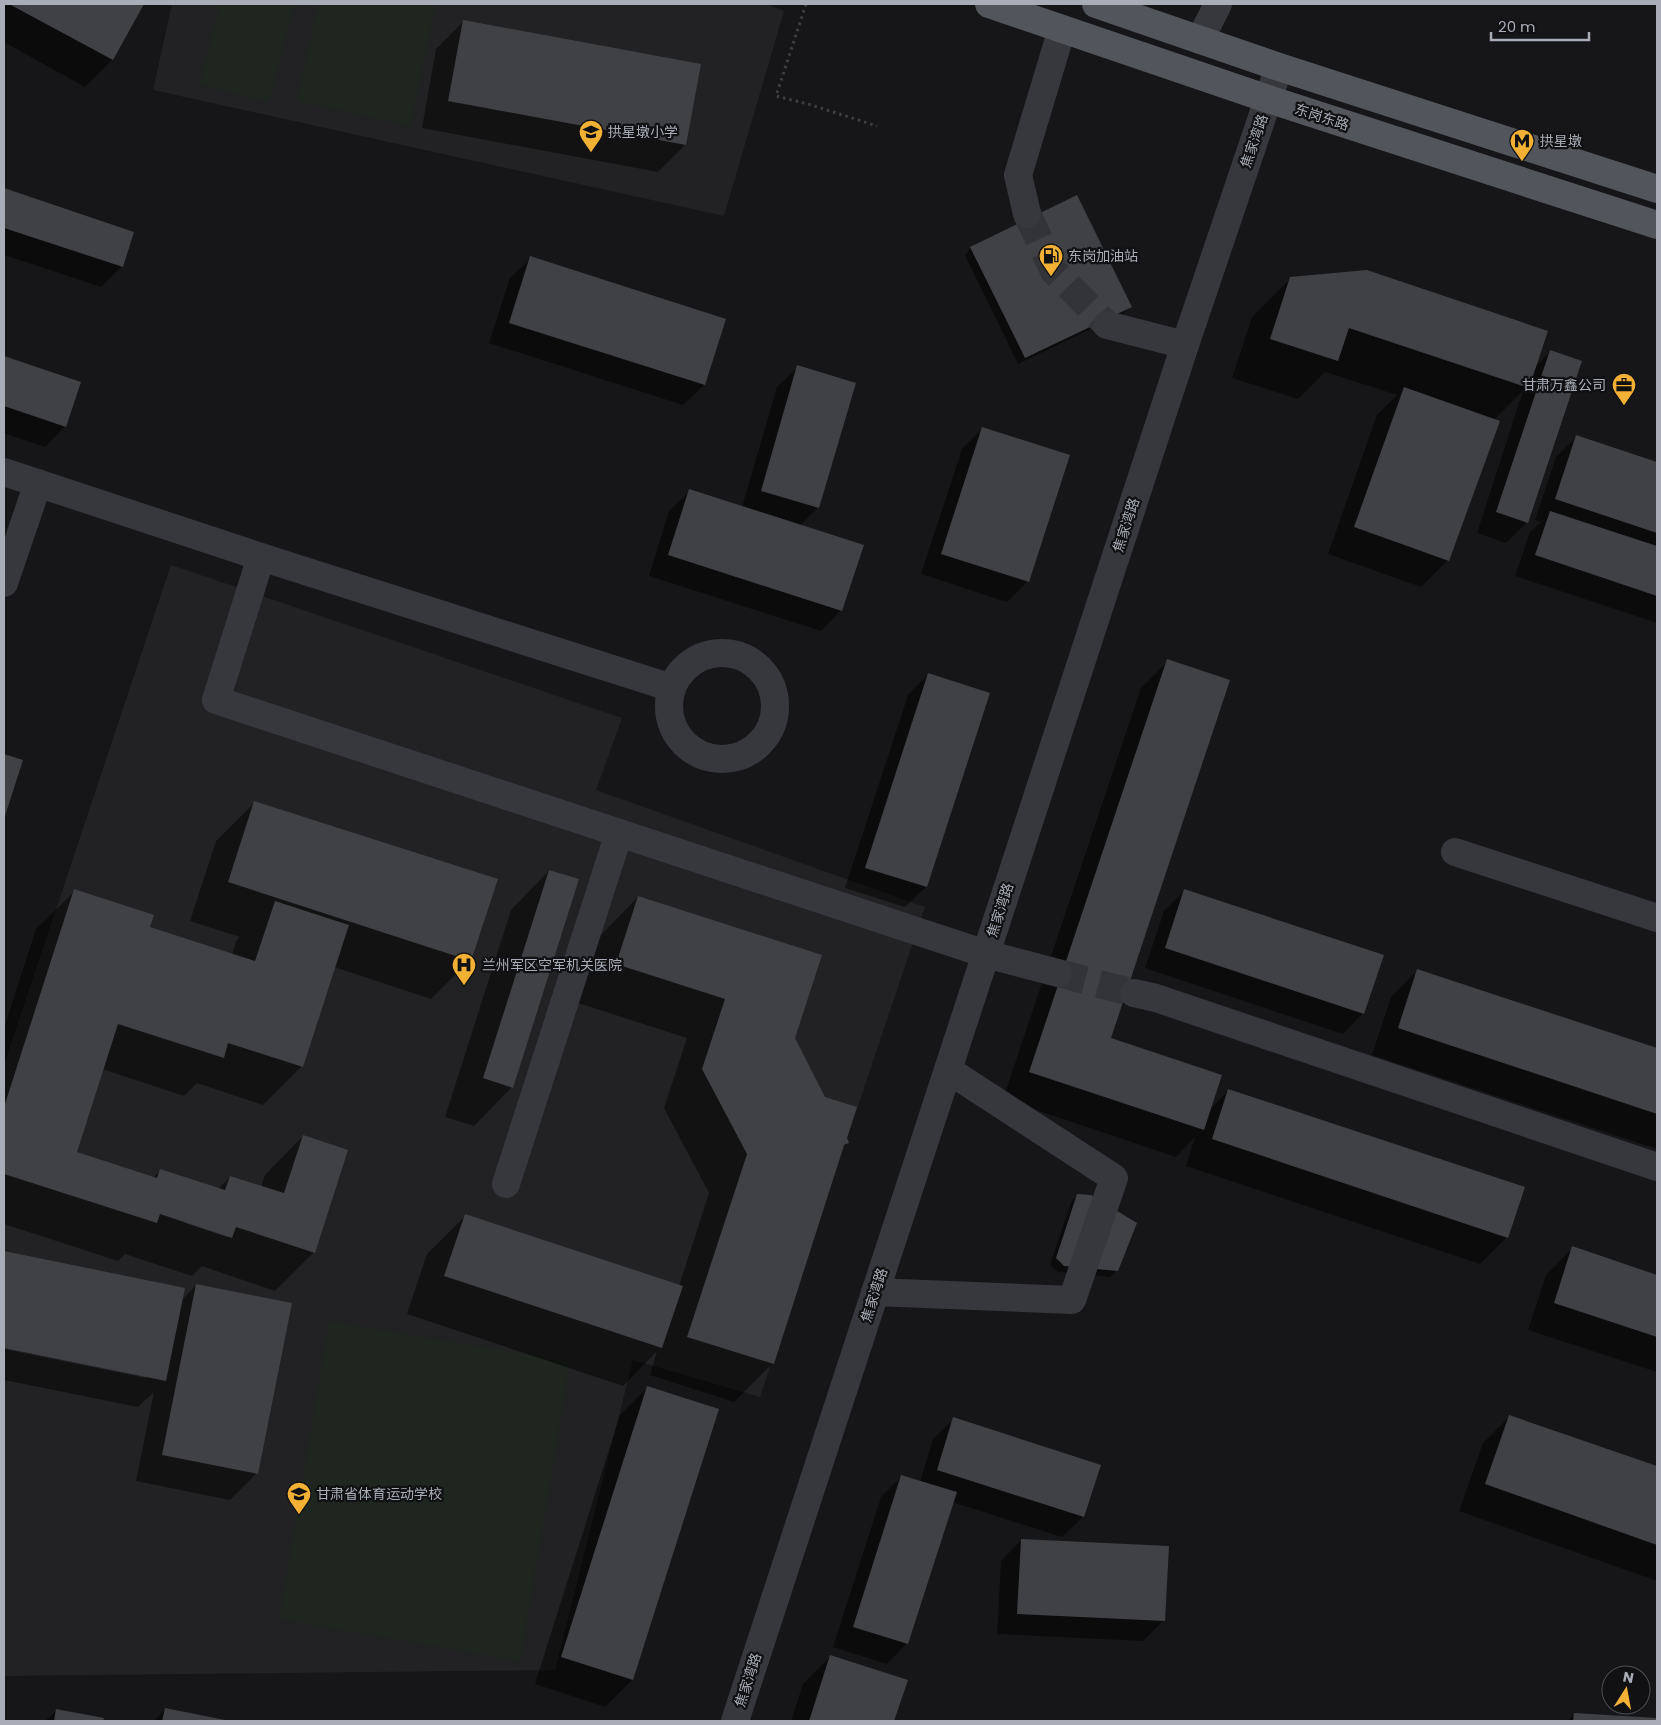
<svg xmlns="http://www.w3.org/2000/svg" width="1661" height="1725" font-family="Poppins,'Noto Sans SC',sans-serif">
<style>
.built{fill:#222225}
.green{fill:#1e261f}
.shadow{fill:#0007;fill-rule:evenodd}
.building{fill:#404145}
.lines{fill:none;stroke-linecap:round;stroke-linejoin:round}
.minor-tunnel{stroke:#333438;stroke-width:28;stroke-dasharray:28 14;stroke-linecap:butt}
.path{stroke:#3d3f44;stroke-width:3;stroke-dasharray:2.5 4;stroke-linecap:butt}
.minor{stroke:#37383d;stroke-width:28}
.major{stroke:#53555c;stroke-width:28}
.labels{text-anchor:middle;stroke-width:4.5;stroke-linejoin:round;paint-order:stroke}
.street-label{font-size:14px;fill:#a8adb8;stroke:#111113}
.poi-label{font-size:14px;fill:#a8adb8;stroke:#111113;text-anchor:start}
</style>
<rect width="100%" height="100%" fill="#161618"/>
<g class="built">
<polygon points="172,4 766,4 784,11 724,216 153,90"/>
<polygon points="171,565 622,718 596,790 925,907 760,1397 633,1360 555,1670 4,1676 4,1065"/>
</g>
<g class="green">
<polygon points="220,4 294,4 269,102 200,84"/>
<polygon points="318,4 436,4 410,126 297,101"/>
<polygon points="329,1321 570,1362 520,1661 279,1619"/>
</g>
<g class="shadow">
<polygon points="4,4 142,4 112,60 85,87 4,42"/>
<polygon points="463,22 685,145 658,172 422,128 436,49"/>
<polygon points="4,190 133,232 122,266 101,287 4,255"/>
<polygon points="971,248 1130,307 1124,313 1018,364 965,255"/>
<polygon points="531,258 704,385 683,405 489,343 510,278"/>
<polygon points="1291,278 1534,368 1550,352 1527,522 1506,543 1477,533 1523,391 1494,420 1448,560 1421,587 1328,554 1377,415 1397,395 1325,372 1298,399 1232,378 1252,317"/>
<polygon points="4,358 79,383 65,426 45,447 4,433"/>
<polygon points="798,367 818,507 800,526 841,610 821,631 649,576 669,511 690,491 742,507 777,387"/>
<polygon points="982,429 1028,581 1007,602 921,574 962,449"/>
<polygon points="1576,437 1657,464 1657,623 1515,576 1530,532 1541,522 1535,520 1556,457"/>
<polygon points="1168,661 1110,1039 1209,1110 1229,1090 1507,1237 1480,1264 1186,1166 1195,1137 1176,1157 1003,1099 1141,688"/>
<polygon points="928,674 989,694 926,887 905,907 845,888 908,695"/>
<polygon points="4,755 22,761 4,816"/>
<path d="M255 802 470 960 431 999 334 967 302 1066 263 1105 197 1083 184 1096 102 1069 75 1153 153 1178 160 1171 218 1189 230 1177 261 1187 265 1175 303 1136 314 1252 275 1291 202 1266 192 1276 125 1254 118 1261 4 1224V1028L36 929 75 891 148 927 232 955 236 941 240 937 190 921 216 841ZM185 1221 229 1235 227 1237 185 1223Z"/>
<polygon points="549,871 512,1087 474,1126 445,1117 511,910"/>
<polygon points="1185,890 1363,1013 1343,1034 1145,968 1164,911"/>
<polygon points="638,897 793,1038 848,1143 842,1148 772,1364 734,1402 650,1375 657,1351 623,1386 407,1314 427,1254 465,1216 679,1286 709,1193 664,1108 687,1038 578,1003 600,936"/>
<polygon points="1418,970 1657,1050 1657,1149 1372,1055 1391,997"/>
<polygon points="1078,1195 1117,1270 1110,1277 1058,1272 1050,1265 1071,1202"/>
<polygon points="1573,1248 1657,1276 1657,1372 1528,1330 1546,1275"/>
<polygon points="4,1252 184,1289 182,1300 196,1285 257,1473 230,1500 136,1481 154,1392 138,1407 4,1380 4,1349 146,1378 146,1375 4,1347"/>
<polygon points="647,1388 718,1410 632,1680 605,1707 535,1684 620,1415"/>
<polygon points="1510,1416 1657,1468 1657,1581 1459,1511 1483,1443"/>
<polygon points="954,1419 1099,1465 1083,1517 1062,1537 952,1502 907,1643 887,1664 833,1647 881,1497 902,1476 920,1482 933,1439"/>
<polygon points="1021,1540 1164,1620 1143,1641 997,1634 1001,1561"/>
<polygon points="830,1657 906,1681 893,1721 791,1721 803,1684"/>
<polygon points="165,1709 223,1721 154,1721"/>
<polygon points="57,1710 102,1719 102,1721 45,1721"/>
<polygon points="1574,1715 1657,1719 1657,1721 1567,1721"/>
</g>
<g class="building">
<polygon points="9,4 144,4 113,60"/>
<polygon points="463,20 701,64 686,145 448,101"/>
<polygon points="4,188 134,232 123,267 4,228"/>
<polygon points="1077,195 1132,307 1025,358 970,247"/>
<polygon points="530,256 726,319 705,385 509,323"/>
<polygon points="1367,270 1548,331 1529,388 1349,328 1338,361 1270,339 1290,277"/>
<polygon points="1550,350 1582,361 1528,523 1496,512"/>
<polygon points="4,356 81,382 66,427 4,406"/>
<polygon points="797,365 856,383 819,508 761,491"/>
<polygon points="1404,387 1500,421 1449,561 1354,527"/>
<polygon points="982,427 1070,455 1029,582 941,554"/>
<polygon points="1576,435 1657,462 1657,533 1555,499"/>
<polygon points="689,489 864,545 842,611 668,555"/>
<polygon points="1550,511 1657,546 1657,596 1535,555"/>
<polygon points="1167,659 1230,680 1111,1038 1222,1075 1204,1130 1029,1072"/>
<polygon points="928,673 990,693 927,887 865,868"/>
<polygon points="4,754 23,760 4,819"/>
<polygon points="254,801 498,879 471,961 228,882"/>
<polygon points="549,870 579,879 513,1088 483,1078"/>
<polygon points="74,889 154,915 150,927 255,961 275,901 349,925 303,1067 228,1043 224,1058 118,1024 77,1152 157,1178 160,1169 225,1190 230,1176 284,1193 303,1135 348,1150 315,1253 236,1227 232,1238 160,1214 157,1223 4,1174 4,1107"/>
<polygon points="1184,889 1384,955 1364,1014 1165,948"/>
<polygon points="638,896 822,955 795,1038 825,1097 857,1107 847,1138 849,1143 844,1145 774,1364 687,1337 747,1154 702,1069 725,999 616,964"/>
<polygon points="1417,969 1657,1048 1657,1114 1398,1028"/>
<polygon points="1228,1089 1525,1187 1508,1238 1212,1139"/>
<polygon points="1077,1194 1091,1195 1137,1223 1118,1271 1064,1266 1056,1258"/>
<polygon points="465,1214 683,1286 662,1348 444,1276"/>
<polygon points="1572,1246 1657,1275 1657,1337 1554,1303"/>
<polygon points="4,1251 185,1288 166,1381 4,1348"/>
<polygon points="196,1284 292,1303 258,1474 162,1455"/>
<polygon points="647,1386 719,1409 633,1680 561,1657"/>
<polygon points="1509,1415 1657,1466 1657,1545 1485,1484"/>
<polygon points="953,1417 1101,1465 1084,1517 937,1470"/>
<polygon points="901,1475 957,1492 908,1644 853,1627"/>
<polygon points="1021,1539 1169,1546 1165,1621 1017,1614"/>
<polygon points="830,1655 908,1680 894,1721 809,1721"/>
<polygon points="165,1708 225,1720 225,1721 162,1721"/>
<polygon points="56,1709 104,1718 103,1721 54,1721"/>
<polygon points="1574,1713 1657,1718 1657,1721 1573,1721"/>
</g>
<g class="lines">
<g class="minor-tunnel">
<polyline points="1027,214 1054,271 1107,325"/>
<polyline points="1058,973 1134,993"/>
</g>
<polyline class="path" points="806,4 776,96 808,104 877,126"/>
<g class="minor">
<polyline points="1200,40 1218,4"/>
<polyline points="1027,214 1018,175 1062,29"/>
<polyline points="1107,325 1185,345"/>
<polyline points="4,472 261,557 672,688"/>
<polyline points="261,557 216,700 986,954 1058,973"/>
<polyline points="4,583 38,483"/>
<circle cx="722" cy="706" r="53"/>
<polyline points="1455,852 1657,918"/>
<polyline points="1134,993 1156,998 1657,1167"/>
<polyline points="506,1184 619,833"/>
<polyline points="875,1292 1072,1300 1114,1178 948,1070"/>
<polyline points="735,1721 1185,345 1279,67"/>
</g>
<g class="major">
<polyline points="989,4 1268,99 1657,225"/>
<polyline points="1096,4 1279,67 1657,189"/>
</g>
</g>
<defs>
<symbol id="school-pin" viewBox="-11 -11 22 30"><path d="M0 17L-7.5 6A9.5 9.5 0 1 1 7.5 6Z" fill="#f2b134" stroke="#111113"/><path d="M0-5L7-2L0 1L-7-2ZM-4 1L0 2.5L4 1V4Q0 6-4 4Z" fill="#111"/></symbol>
<symbol id="metro-pin" viewBox="-11 -11 22 30"><path d="M0 17L-7.5 6A9.5 9.5 0 1 1 7.5 6Z" fill="#f2b134" stroke="#111113"/><path d="M-5.5 5V-5H-3L0 0L3-5H5.5V5H3V-.5L0 4L-3-.5V5Z" fill="#111"/></symbol>
<symbol id="fuel-pin" viewBox="-11 -11 22 30"><path d="M0 17L-7.5 6A9.5 9.5 0 1 1 7.5 6Z" fill="#f2b134" stroke="#111113"/><path d="M-5.5-6h7V0h2V4h1.3V-2.5L3-4.5l.8-.8L6-3V5H2.5V1h-1V6h-7ZM-4.2-4.7v3.2H.2V-4.7Z" fill="#111"/></symbol>
<symbol id="office-pin" viewBox="-11 -11 22 30"><path d="M0 17L-7.5 6A9.5 9.5 0 1 1 7.5 6Z" fill="#f2b134" stroke="#111113"/><path d="M-6-3h4V-5.5h4V-3h4V5H-6ZM-1-4.5V-3h2v-1.5ZM-6 0V1H6V0Z" fill="#111"/></symbol>
<symbol id="hospital-pin" viewBox="-11 -11 22 30"><path d="M0 17L-7.5 6A9.5 9.5 0 1 1 7.5 6Z" fill="#f2b134" stroke="#111113"/><path d="M-5-5h3v3.5h4V-5h3V5h-3V1.5h-4V5h-3Z" fill="#111"/></symbol>
<symbol id="university-pin" viewBox="-11 -11 22 30"><path d="M0 17L-7.5 6A9.5 9.5 0 1 1 7.5 6Z" fill="#f2b134" stroke="#111113"/><path d="M0-5L7-2L0 1L-7-2ZM-4 1L0 2.5L4 1V4Q0 6-4 4Z" fill="#111"/></symbol>
</defs>
<g fill-rule="evenodd">
<use href="#school-pin" x="577" y="118" width="28" height="38"/>
<use href="#metro-pin" x="1508" y="127" width="28" height="38"/>
<use href="#fuel-pin" x="1037" y="242" width="28" height="38"/>
<use href="#office-pin" x="1610" y="371" width="28" height="38"/>
<use href="#hospital-pin" x="450" y="951" width="28" height="38"/>
<use href="#university-pin" x="285" y="1480" width="28" height="38"/>
</g>
<g class="labels">
<g class="street-label">
<text transform="translate(1322 117) rotate(18)" y="5">东岗东路</text>
<text transform="translate(1254 141) rotate(-71)" y="5">焦家湾路</text>
<text transform="translate(1126 525) rotate(-72)" y="5">焦家湾路</text>
<text transform="translate(1000 910) rotate(-72)" y="5">焦家湾路</text>
<text transform="translate(874 1295) rotate(-72)" y="5">焦家湾路</text>
<text transform="translate(748 1680) rotate(-72)" y="5">焦家湾路</text>
</g>
<g class="poi-label">
<text x="608" y="137">拱星墩小学</text>
<text x="1540" y="146">拱星墩</text>
<text x="1068" y="261">东岗加油站</text>
<text x="1606" y="390" text-anchor="end">甘肃万鑫公司</text>
<text x="482" y="970">兰州军区空军机关医院</text>
<text x="316" y="1499">甘肃省体育运动学校</text>
</g>
</g>
<rect width="1661" height="1725" fill="none" stroke="#a8adb8" stroke-width="10"/>
<g transform="translate(1626 1690) rotate(11)"><circle r="24" fill="#111113" stroke="#4d4f55"/>
<path d="M0-4L9 19L0 12L-9 19Z" fill="#f2b134"/>
<text y="-8" font-size="14" font-weight="bold" text-anchor="middle" fill="#a8adb8">N</text>
</g>
<path d="M1491 32v8h98v-8" fill="none" stroke="#a8adb8" stroke-width="2.5"/>
<text x="1498" y="32" font-size="15" fill="#a8adb8" stroke="#111113" stroke-width="4" paint-order="stroke">20 m</text>
</svg>
